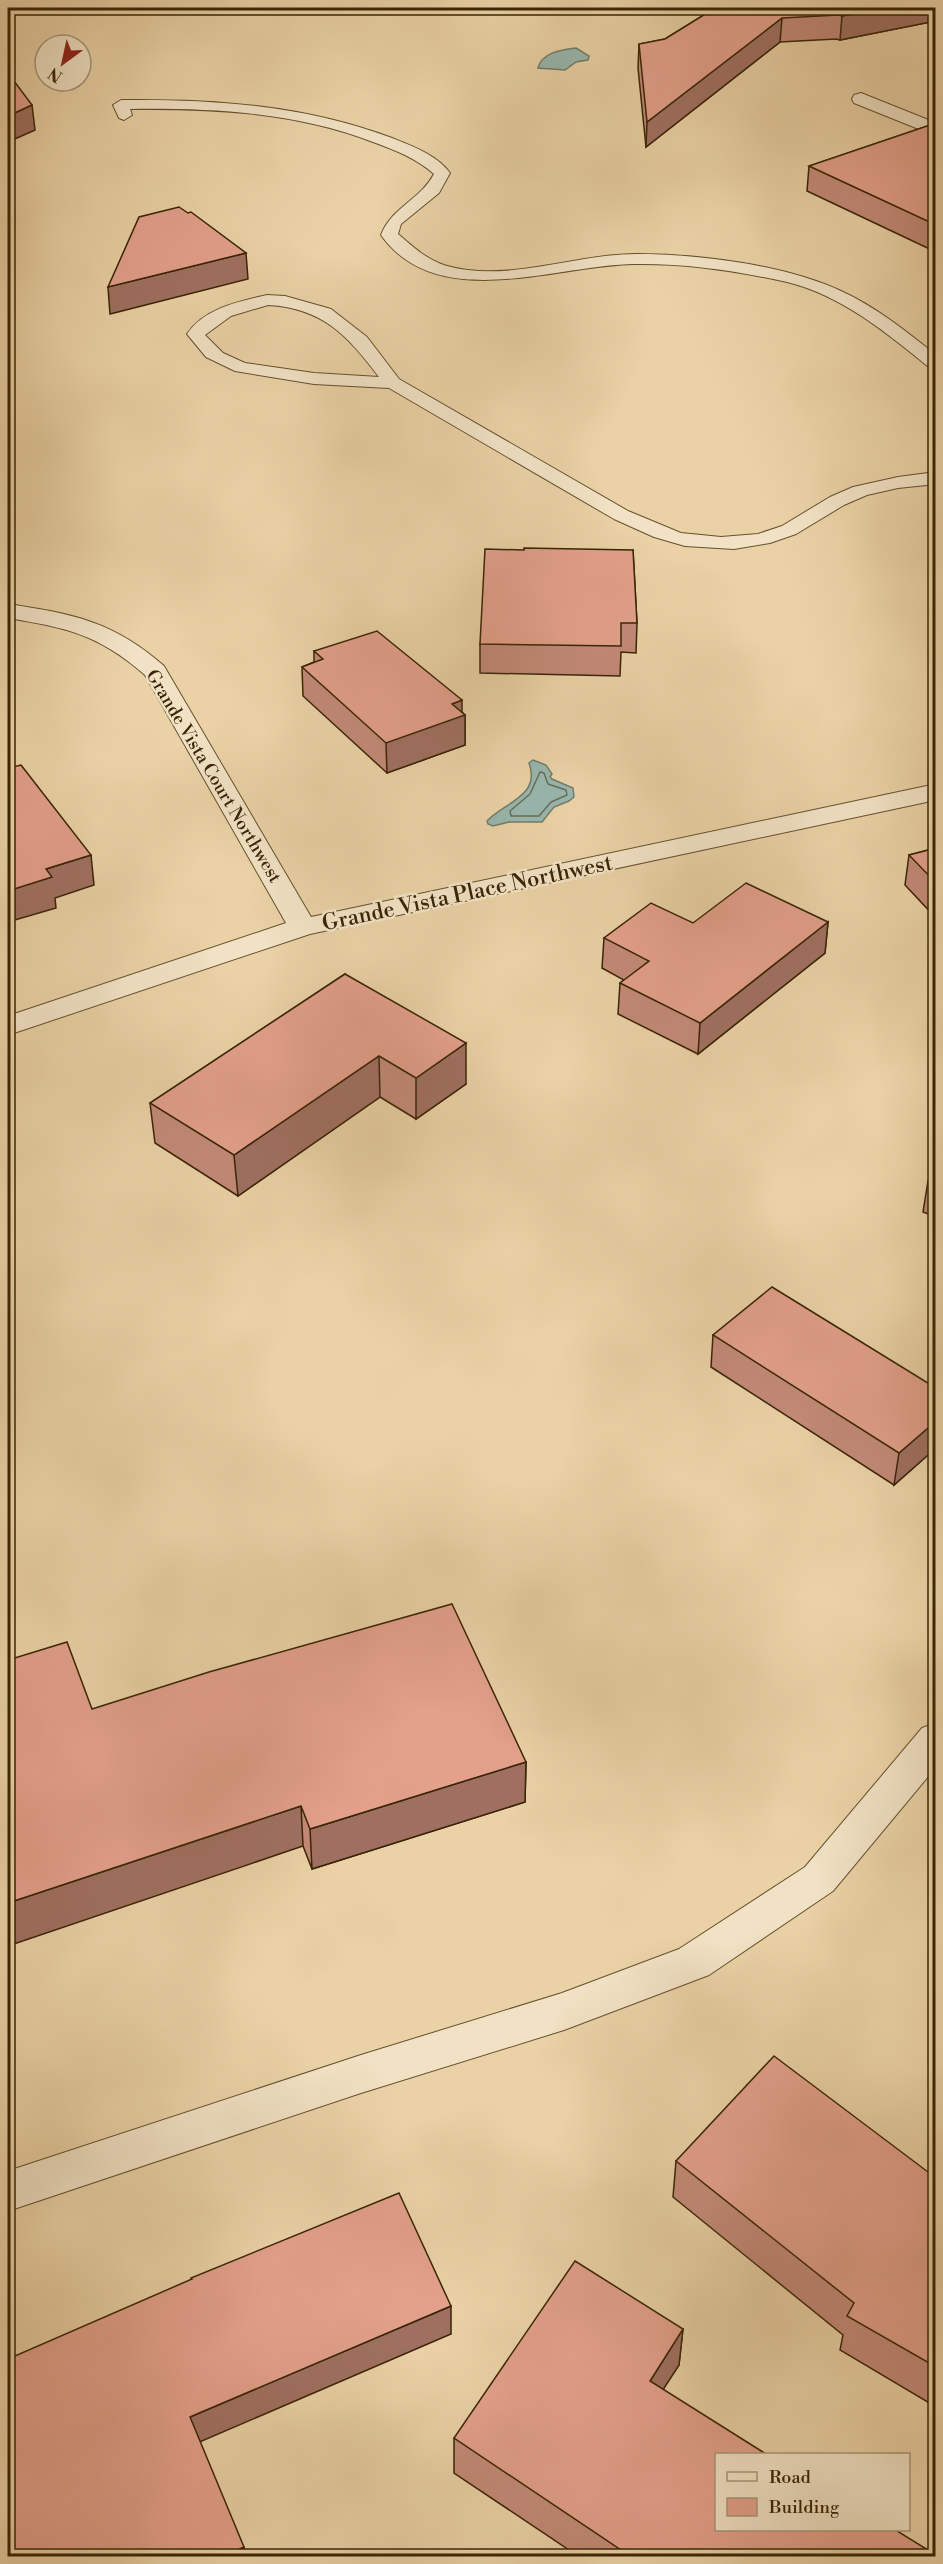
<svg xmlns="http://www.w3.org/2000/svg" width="943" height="2564" font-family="'Libre Bodoni',serif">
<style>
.water{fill:#98b6ad;stroke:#727c6a;stroke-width:1.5}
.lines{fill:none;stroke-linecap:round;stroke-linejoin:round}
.shore{stroke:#686d59;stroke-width:1.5}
.service-casing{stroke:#65502d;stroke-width:2}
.minor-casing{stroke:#65502d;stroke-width:2}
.tertiary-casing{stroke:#65502d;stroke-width:2}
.service{fill:#f1e2c5;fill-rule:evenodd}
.minor{fill:#f1e2c5;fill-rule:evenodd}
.tertiary{fill:#f1e2c5;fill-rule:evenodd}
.wall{fill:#c38a78;stroke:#392405;stroke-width:1.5}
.shaded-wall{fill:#9f7061;stroke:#392405;stroke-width:1.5}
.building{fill:#e3a08b;stroke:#392405;stroke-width:1.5}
.labels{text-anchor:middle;stroke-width:5;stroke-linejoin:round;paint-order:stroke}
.far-street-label{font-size:18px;fill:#392405;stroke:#f1e2c5}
.street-label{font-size:22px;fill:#392405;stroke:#f1e2c5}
</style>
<rect width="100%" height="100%" fill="#ead2a6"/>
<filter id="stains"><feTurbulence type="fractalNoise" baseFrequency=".00333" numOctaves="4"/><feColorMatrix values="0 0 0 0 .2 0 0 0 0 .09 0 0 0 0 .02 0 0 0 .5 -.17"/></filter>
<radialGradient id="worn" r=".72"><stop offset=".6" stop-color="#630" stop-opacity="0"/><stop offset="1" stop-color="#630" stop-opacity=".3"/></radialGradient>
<g class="water">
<path d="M576 48 589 56 588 60 576 62 565 70 538 68C542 52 562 50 576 48Z"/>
<path d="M533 760 546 765 552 774 550 777 552 779 573 788 574 797 569 801 554 807 542 822H509L493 826 488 824 487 821C505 802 541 796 529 763Z"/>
</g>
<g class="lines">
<polygon class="shore" points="540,772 544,773 548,784 566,790 567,795 551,802 539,816 511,816 510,811 530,794"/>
<defs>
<g id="service">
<path d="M121 100C214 99 304 105 392 138 412 146 437 155 450 173L439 193 401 224 398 234C413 247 427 260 447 266 508 283 574 254 637 254 699 254 785 265 841 291 876 307 906 331 936 355V369L930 368C887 333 841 295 787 282 738 271 684 263 634 264 556 265 437 314 381 235 392 207 420 200 434 174 416 158 395 150 373 142 296 112 212 108 130 109L132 115 124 120 119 118 113 105Z"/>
<path d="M267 295 285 296 331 309 367 337 399 379 628 511 681 533 721 537 758 534 782 526 830 497 853 487 898 477 936 472V484L898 488 867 495 844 505 796 534 770 543 734 549 685 546 654 537 614 519 389 388 314 384 235 371 206 357 187 334C205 308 238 302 267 295ZM268 305C323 308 348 336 379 377L314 373 245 363 223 353 205 335 231 316Z"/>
</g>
<g id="minor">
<polygon points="861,93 936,123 936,136 854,103 852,99 854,95"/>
<path d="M8 604C73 614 113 621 164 666L311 917 936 784V800L310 934 8 1035V1016L286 923 145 675C98 634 67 628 8 618Z"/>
</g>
<polygon id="tertiary" points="936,1723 936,1767 833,1891 709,1975 564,2030 361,2093 8,2211 8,2171 361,2055 562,1993 679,1949 805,1867 922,1728"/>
</defs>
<use href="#service" class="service-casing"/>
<use href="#minor" class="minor-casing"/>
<use href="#tertiary" class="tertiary-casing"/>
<use href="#service" class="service"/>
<use href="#minor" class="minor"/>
<use href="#tertiary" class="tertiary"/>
</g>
<g class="wall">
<polygon points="715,8 936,8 936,21 840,40 836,39 780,42 646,147 638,68 639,44 665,39"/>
<polygon points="936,123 936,252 807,191 809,166"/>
<polygon points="633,550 637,623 636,653 621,652 620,676 480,673 480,644"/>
<polygon points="314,651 462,712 465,715 465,745 387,773 303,696 302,667 314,662"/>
<polygon points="936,848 936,918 905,885 909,855"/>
<polygon points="828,922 825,953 698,1054 618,1014 620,983 624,980 602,968 604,938 693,923"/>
<polygon points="345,974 466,1084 416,1119 380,1097 238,1196 155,1143 150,1103"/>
<polygon points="936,1171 936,1217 923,1212 928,1181"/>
<polygon points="713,1335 936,1388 936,1448 894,1485 711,1367"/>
<polygon points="92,1709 526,1762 525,1802 312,1869 303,1846"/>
<polygon points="676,2161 932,2176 936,2178 936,2407 840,2350 843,2335 673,2197"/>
<polygon points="683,2329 679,2365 663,2389 717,2454 936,2556 578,2556 454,2473 454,2438"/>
</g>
<g class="shaded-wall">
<polygon points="887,8 936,8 936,21 840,40 842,16"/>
<polygon points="782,18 780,42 646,147 647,122"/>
<polygon points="32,105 35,130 8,142 8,116"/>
<polygon points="246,253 248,279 110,314 108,287"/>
<polygon points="462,700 462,716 465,715 465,745 387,773 386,743 452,704"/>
<polygon points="91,855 94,885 55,898 56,908 8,922 8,891 46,869"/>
<polygon points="828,922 825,953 698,1054 700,1023"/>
<polygon points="466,1043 466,1084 416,1119 416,1078"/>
<polygon points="379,1056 380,1097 238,1196 234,1155"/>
<polygon points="936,1421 936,1448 894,1485 899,1453"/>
<polygon points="526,1762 525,1802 312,1869 310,1829"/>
<polygon points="301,1806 303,1846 8,1946 8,1903"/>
<polygon points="451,2306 451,2334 195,2444 190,2417"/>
<polygon points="683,2329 679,2365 646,2416 650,2381"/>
<polygon points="244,2547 245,2556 223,2556"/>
</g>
<g class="building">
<polygon points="715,8 887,8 842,16 838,15 782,18 647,122 639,44 665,39"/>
<polygon points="8,73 32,105 8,116"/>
<polygon points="936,123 936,225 809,166"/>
<polygon points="179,207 188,213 191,212 246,253 108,287 139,217"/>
<polygon points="524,548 633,550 637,623 621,623 621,646 480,644 485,549 524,550"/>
<polygon points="377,631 462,700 452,704 465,715 386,743 302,667 323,659 314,651"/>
<polygon points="21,765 91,855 46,869 52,877 8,891 8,768"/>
<polygon points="936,848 936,883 909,855"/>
<polygon points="746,883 828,922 700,1023 620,983 649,961 604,938 651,903 693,923"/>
<polygon points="345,974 466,1043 416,1078 379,1056 234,1155 150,1103"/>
<polygon points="936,1171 936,1184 928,1181"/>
<polygon points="772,1287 936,1388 936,1421 899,1453 713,1335"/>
<polygon points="452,1604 526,1762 310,1829 301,1806 8,1903 8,1660 67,1642 92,1709 209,1672"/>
<polygon points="774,2056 936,2178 936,2367 847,2316 854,2303 676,2161"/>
<polygon points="399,2193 451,2306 190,2417 244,2547 223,2556 8,2556 8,2359 192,2279 191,2278"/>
<polygon points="575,2261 683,2329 650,2381 766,2454 717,2454 717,2529 894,2529 936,2555 936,2556 630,2556 454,2438"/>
</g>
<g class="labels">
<g class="far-street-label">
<text transform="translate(214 776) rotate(59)" y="6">Grande Vista Court Northwest</text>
</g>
<g class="street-label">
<text transform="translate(467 892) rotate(-12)" y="8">Grande Vista Place Northwest</text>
</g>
</g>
<rect width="943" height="2564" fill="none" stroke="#ead2a6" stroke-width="30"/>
<rect x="9" y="9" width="925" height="2546" fill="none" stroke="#392405" stroke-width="3"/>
<rect x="15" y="15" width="913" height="2534" fill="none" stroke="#392405" stroke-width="1.5"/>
<rect x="715" y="2453" width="195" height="78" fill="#f1e2c5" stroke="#a79678" stroke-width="1.5"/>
<rect x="727" y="2472" width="30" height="9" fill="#f1e2c5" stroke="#a79678" stroke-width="1.5"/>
<text x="769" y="2483" font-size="18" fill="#392405">Road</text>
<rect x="727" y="2498" width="30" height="18" fill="#e3a08b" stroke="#a79678" stroke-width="1.5"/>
<text x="769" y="2513" font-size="18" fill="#392405">Building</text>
<g transform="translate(63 63) rotate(213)"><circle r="28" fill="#f1e2c5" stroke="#a79678" stroke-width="1.5"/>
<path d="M0-4.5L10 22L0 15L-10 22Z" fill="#8f2418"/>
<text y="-9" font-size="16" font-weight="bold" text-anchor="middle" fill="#392405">N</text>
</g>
<rect width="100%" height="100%" filter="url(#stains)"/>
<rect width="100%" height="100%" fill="url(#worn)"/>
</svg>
